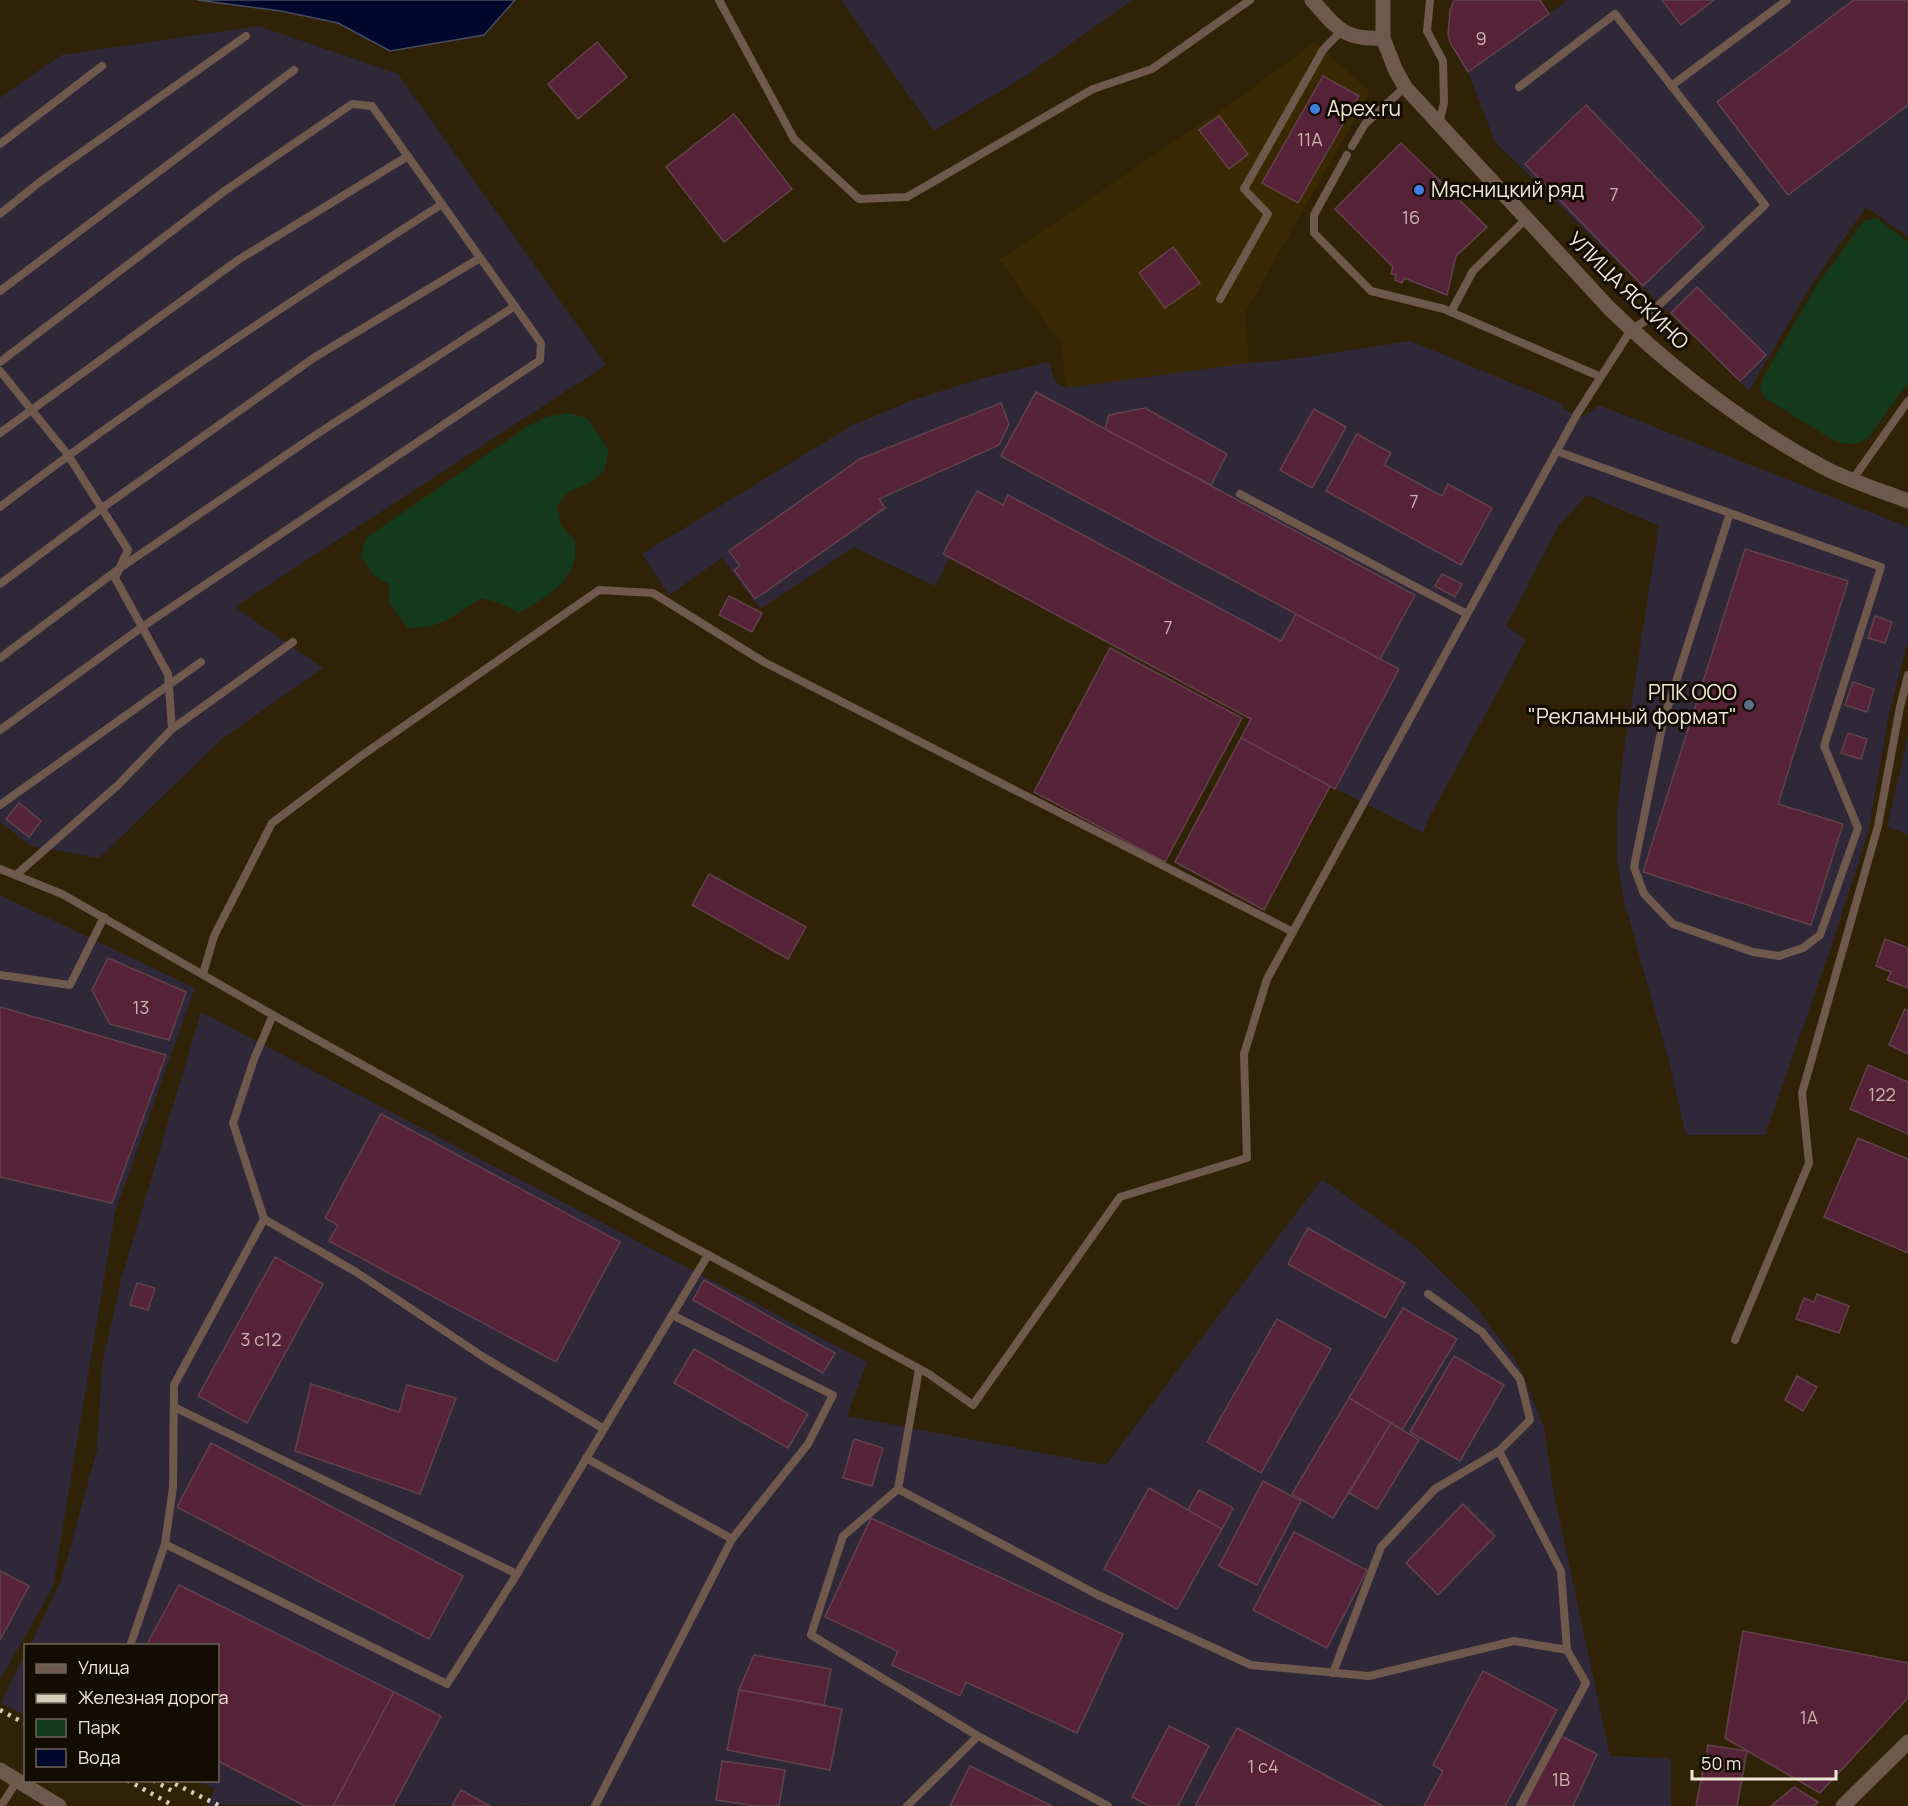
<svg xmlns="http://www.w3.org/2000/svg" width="1908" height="1806" font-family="Manrope,sans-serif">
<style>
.built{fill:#3a2803}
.industrial{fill:#2f2838}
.green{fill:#143a1d}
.water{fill:#00082e;stroke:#484b61;stroke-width:1.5}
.building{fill:#552237;stroke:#62424d;stroke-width:1.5}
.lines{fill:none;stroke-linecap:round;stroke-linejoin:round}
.service{stroke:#6f584c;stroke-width:8}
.minor{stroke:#6f584c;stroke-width:15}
.tertiary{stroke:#6f584c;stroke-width:15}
.rail{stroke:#d7cdbb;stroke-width:4.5;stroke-dasharray:3 6;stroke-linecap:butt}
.shop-dot{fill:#3f7fe0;stroke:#130c03;stroke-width:2}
.service-dot{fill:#5c6f8a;stroke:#130c03;stroke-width:2}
.labels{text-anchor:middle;stroke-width:6;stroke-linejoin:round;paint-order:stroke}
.number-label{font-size:18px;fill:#cab6af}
.poi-label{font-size:21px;fill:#f1e7d7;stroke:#130c03;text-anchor:start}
.street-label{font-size:21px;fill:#f1e7d7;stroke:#130c03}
</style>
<rect width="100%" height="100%" fill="#302206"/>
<polygon class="built" points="1315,42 1370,92 1245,313 1249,363 1066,388 1061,343 999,260 1238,99"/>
<g class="industrial">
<polygon points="841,0 1132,0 1027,75 934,131"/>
<polygon points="1568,0 1908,0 1908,236 1866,207 1811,285 1749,391 1495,142 1468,72"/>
<polygon points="259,26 398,74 606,365 235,607 323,668 223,738 99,858 31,846 0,822 0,98 61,55"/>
<polygon points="1410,341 1563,404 1561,408 1583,417 1599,405 1908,527 1908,641 1889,714 1868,833 1828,956 1765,1135 1686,1135 1668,1058 1623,897 1617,860 1617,816 1622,763 1659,526 1587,495 1559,525 1506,626 1526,640 1429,818 1423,833 1330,786 1251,719 950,558 935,586 854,547 760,609 722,558 669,595 642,554 851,426 910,401 983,378 1049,362 1055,382 1066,388 1249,363 1293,359"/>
<polygon points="1908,737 1908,834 1887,827"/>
<polygon points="0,895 195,988 115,1213 53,1587 0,1680"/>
<polygon points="201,1012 867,1362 847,1416 1106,1465 1322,1179 1415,1246 1475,1305 1519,1366 1544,1427 1553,1489 1610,1756 1670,1758 1671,1806 207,1805 215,1789 198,1781 218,1780 218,1646 30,1646 61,1581 97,1450 102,1365 121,1280"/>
<polygon points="25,1654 25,1715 1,1703"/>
</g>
<g class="green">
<path d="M1876 218 1908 242V383L1868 438C1854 447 1843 445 1828 437L1765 398 1760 389 1763 378 1816 286 1864 221Z"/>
<path d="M567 413 587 418 609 450 604 471 588 484 570 491 557 505 561 525 575 541C575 547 576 554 574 560 569 586 539 601 519 613L502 604 481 598 449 619 429 627 408 628 389 604V584L373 575 361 557 366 538 528 426 546 417Z"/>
</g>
<polygon class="water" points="197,0 515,0 484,35 390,51 338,23 281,11"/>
<g class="building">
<polygon points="1454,0 1540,0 1549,14 1468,72 1451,44 1448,35 1450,11"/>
<polygon points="1662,0 1714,0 1681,25"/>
<polygon points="1854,0 1908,0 1908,105 1788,195 1717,102"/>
<polygon points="597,42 627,77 578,119 548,84"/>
<polygon points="1323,76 1359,96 1298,203 1262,183"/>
<polygon points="1586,105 1704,227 1643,286 1525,164"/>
<polygon points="734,114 792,189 724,242 666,167"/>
<polygon points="1219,116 1248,154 1229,169 1199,130"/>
<polygon points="1401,143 1487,227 1456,256 1447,295 1404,278 1402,283 1395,280 1396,275 1391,274 1393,267 1335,209"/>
<polygon points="1173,247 1200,283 1165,308 1139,273"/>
<polygon points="1697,287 1766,355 1740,381 1671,313"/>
<polygon points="1036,392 1415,595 1380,659 1001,456"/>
<polygon points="1001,403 1009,424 999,445 879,499 885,508 755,599 734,570 740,566 729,551 860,459"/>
<polygon points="1145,408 1227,454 1211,485 1105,429 1109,415"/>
<polygon points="1314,409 1346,427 1312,488 1280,470"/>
<polygon points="1357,434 1391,453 1384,465 1442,496 1448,484 1492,508 1461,565 1326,491"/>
<polygon points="977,491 1003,505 1008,495 1281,641 1296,614 1399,669 1335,789 1241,738 1251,719 943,554"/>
<polygon points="1745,549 1848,581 1778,804 1843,824 1811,925 1643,872"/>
<polygon points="1442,574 1462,584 1455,597 1435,586"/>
<polygon points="729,596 762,613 752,632 719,615"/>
<polygon points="1875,616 1892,622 1885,643 1868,638"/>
<polygon points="1110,648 1242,718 1165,862 1034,792"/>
<polygon points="1853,682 1874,689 1867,712 1845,705"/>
<polygon points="1848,733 1867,739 1861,759 1841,753"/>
<polygon points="1241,738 1330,786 1264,910 1175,862"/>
<polygon points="19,803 41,821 29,837 6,819"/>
<polygon points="709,874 806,927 788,959 692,905"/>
<polygon points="1885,939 1908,948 1908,988 1887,980 1891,972 1876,966"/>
<polygon points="108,958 186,992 169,1040 110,1024 92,990"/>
<polygon points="0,1007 166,1055 112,1203 0,1177"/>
<polygon points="1905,1009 1908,1011 1908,1054 1889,1045"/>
<polygon points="1868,1065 1908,1082 1908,1134 1850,1109"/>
<polygon points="381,1114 620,1242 556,1362 329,1241 338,1225 325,1218"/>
<polygon points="1858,1138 1908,1159 1908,1253 1824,1217"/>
<polygon points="1308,1228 1405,1283 1385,1318 1288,1264"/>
<polygon points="275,1257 323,1284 247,1423 198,1396"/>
<polygon points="704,1280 835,1353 823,1373 693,1300"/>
<polygon points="137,1283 155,1288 148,1310 130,1305"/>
<polygon points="1817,1294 1849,1306 1839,1333 1796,1319 1804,1298 1814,1302"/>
<polygon points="1403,1308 1457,1339 1402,1430 1349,1398"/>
<polygon points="1277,1319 1331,1349 1261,1473 1207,1442"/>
<polygon points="694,1349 808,1414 788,1448 674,1383"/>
<polygon points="1454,1356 1504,1385 1460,1461 1410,1432"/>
<polygon points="1797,1376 1817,1387 1803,1411 1785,1400"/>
<polygon points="311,1384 399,1412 407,1385 456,1398 420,1494 295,1451"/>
<polygon points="1349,1398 1391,1423 1333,1518 1292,1494"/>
<polygon points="1391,1423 1419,1440 1377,1509 1349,1493"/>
<polygon points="854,1439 883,1448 872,1486 843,1478"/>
<polygon points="211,1443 463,1576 429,1639 177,1507"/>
<polygon points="1263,1481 1301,1501 1257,1585 1219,1566"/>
<polygon points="1149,1488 1222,1529 1177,1609 1104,1569"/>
<polygon points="1199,1490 1233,1508 1222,1529 1188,1510"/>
<polygon points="1463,1504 1495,1536 1438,1595 1406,1563"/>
<polygon points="871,1518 1123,1634 1077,1733 966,1682 960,1696 892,1665 898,1651 825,1617"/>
<polygon points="1294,1532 1367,1570 1327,1648 1253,1610"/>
<polygon points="0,1571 29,1586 0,1640"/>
<polygon points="179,1585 394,1692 333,1806 305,1806 218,1761 218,1646 146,1646"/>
<polygon points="1743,1631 1908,1663 1908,1698 1820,1793 1725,1738"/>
<polygon points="754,1655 831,1669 824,1705 739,1690"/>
<polygon points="1483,1671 1557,1710 1505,1806 1424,1806 1443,1771 1433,1765"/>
<polygon points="739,1690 842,1709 830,1770 727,1750"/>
<polygon points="394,1692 441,1716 393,1806 333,1806"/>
<polygon points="1169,1726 1209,1746 1178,1806 1149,1806 1132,1797"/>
<polygon points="1237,1728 1383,1806 1195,1806"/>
<polygon points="1559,1735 1597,1754 1573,1806 1525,1806"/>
<polygon points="1708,1745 1747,1751 1737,1806 1696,1806"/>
<polygon points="722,1761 785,1770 779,1806 757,1806 716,1800"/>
<polygon points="970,1766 1052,1806 950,1806"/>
<polygon points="1794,1787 1818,1802 1814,1806 1771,1806"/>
<polygon points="461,1790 490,1806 452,1806"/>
</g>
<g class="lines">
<g class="service">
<polyline points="719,0 794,139 859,199 907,197 1093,89 1152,69 1250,0"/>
<polyline points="1430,0 1427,31 1443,61 1444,103 1439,124"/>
<polyline points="1671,86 1787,0"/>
<polyline points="0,144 102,66"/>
<polyline points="1352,146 1365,124 1405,87"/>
<polyline points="1347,155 1314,215 1314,233 1371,291 1444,309 1601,377"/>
<polyline points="0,214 41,181 246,36"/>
<polyline points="0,291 294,70"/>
<polyline points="1220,299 1268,214 1244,189 1323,50 1342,30"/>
<polyline points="1451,312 1473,271 1526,219"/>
<polyline points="0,362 226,190 352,104 372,106 541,343 540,360 142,627 0,730"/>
<polyline points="0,371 68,455 128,550 115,578 168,674 172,729 118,785 16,875"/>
<polyline points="0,433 238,260 408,156"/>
<polyline points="1556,451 1881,567 1824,746 1858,828 1820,935 1803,948 1779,956 1753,952 1673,924 1644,894 1634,867 1663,722 1730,513"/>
<polyline points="1853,479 1908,401"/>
<polyline points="1240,494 1467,614"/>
<path d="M0 507C142 398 291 301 442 204"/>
<polyline points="0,584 102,508 315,357 480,258"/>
<polyline points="0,658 120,568 314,436 515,306"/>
<polyline points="172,729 293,642"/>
<polyline points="0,805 201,662"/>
<polyline points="0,869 62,894 273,1015 573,1182 929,1374 973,1405 1120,1197 1247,1158 1244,1054 1267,979 1577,414 1631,330 1650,318 1659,305 1765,205 1615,14 1519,87"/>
<polyline points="203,974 214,936 272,823 361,756 599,590 653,593 764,662 1293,932"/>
<polyline points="0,975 70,985 104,917"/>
<polyline points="264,1219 356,1272 485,1358 604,1429"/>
<polyline points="1428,1294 1482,1332 1520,1379 1530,1420 1499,1451 1561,1571 1567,1650"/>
<polyline points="672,1315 833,1395 808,1444 732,1539"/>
<polyline points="1735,1340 1809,1163 1802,1093 1878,826 1900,707 1908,675"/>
<polyline points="919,1369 898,1489 1098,1595 1251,1665 1369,1676 1514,1641 1567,1650 1586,1683 1520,1806"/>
<polyline points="586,1458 732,1539 595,1806"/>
<polyline points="898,1489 843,1536 811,1635 978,1736 1108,1806"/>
<polyline points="165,1544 447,1684 517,1574 174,1407"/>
<polyline points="517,1574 708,1255"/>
<polyline points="130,1646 165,1544 173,1487 174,1385 264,1219 233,1123 254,1059 273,1015"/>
<polyline points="1333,1673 1381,1547 1435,1489 1499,1451"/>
<polyline points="1,1806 17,1781"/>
<polyline points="907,1806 978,1736"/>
</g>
<g class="minor">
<path d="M1312 0C1337 28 1343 40 1383 38"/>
<polyline points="0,1770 59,1806"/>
</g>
<g class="tertiary">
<path d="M1383 0V38L1395 69 1405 87 1609 308C1673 370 1745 425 1823 467 1849 481 1880 490 1908 501"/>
<polyline points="1843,1806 1908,1742"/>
</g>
<g class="rail">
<polyline points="0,1710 26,1724"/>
<polyline points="127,1780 174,1806"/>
<polyline points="153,1780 174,1792"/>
<polyline points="167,1780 220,1806"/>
</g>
</g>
<g class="shop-dot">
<circle cx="1315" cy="109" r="6"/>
<circle cx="1419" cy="190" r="6"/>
</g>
<circle class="service-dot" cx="1749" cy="705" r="6"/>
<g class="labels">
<g class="number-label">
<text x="1481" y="45">9</text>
<text x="1310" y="146">11А</text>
<text x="1614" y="201">7</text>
<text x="1411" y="224">16</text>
<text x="1414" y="508">7</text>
<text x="1168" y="634">7</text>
<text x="141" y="1014">13</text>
<text x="1882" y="1101">122</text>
<text x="261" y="1346">3 с12</text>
<text x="1809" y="1724">1А</text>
<text x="1263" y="1773">1 с4</text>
<text x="1561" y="1786">1В</text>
</g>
<g class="poi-label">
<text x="1327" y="116">Apex.ru</text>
<text x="1431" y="197">Мясницкий ряд</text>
<text x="1737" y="700" text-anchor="end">РПК ООО<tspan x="1737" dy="24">"Рекламный формат"</tspan></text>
</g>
<g class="street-label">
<text transform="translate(1628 291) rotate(44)" y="7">УЛИЦА ЯСКИНО</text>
</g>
</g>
<rect x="24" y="1644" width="195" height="138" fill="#130c03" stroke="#6c6458" stroke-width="1.5"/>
<rect x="36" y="1664" width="30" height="9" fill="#6f584c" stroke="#6c6458" stroke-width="1.5"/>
<text x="78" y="1674" font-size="18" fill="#f1e7d7">Улица</text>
<rect x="36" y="1694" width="30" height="9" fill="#d7cdbb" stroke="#6c6458" stroke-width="1.5"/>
<text x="78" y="1704" font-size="18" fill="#f1e7d7">Железная дорога</text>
<rect x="36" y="1719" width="30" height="18" fill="#143a1d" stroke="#6c6458" stroke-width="1.5"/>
<text x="78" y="1734" font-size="18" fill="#f1e7d7">Парк</text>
<rect x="36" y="1749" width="30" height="18" fill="#00082e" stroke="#6c6458" stroke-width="1.5"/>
<text x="78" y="1764" font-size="18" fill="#f1e7d7">Вода</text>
<path d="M1692 1770v9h144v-9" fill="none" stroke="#f1e7d7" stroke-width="3"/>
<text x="1701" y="1770" font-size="18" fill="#f1e7d7" stroke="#130c03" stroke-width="4.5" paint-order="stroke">50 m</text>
</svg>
